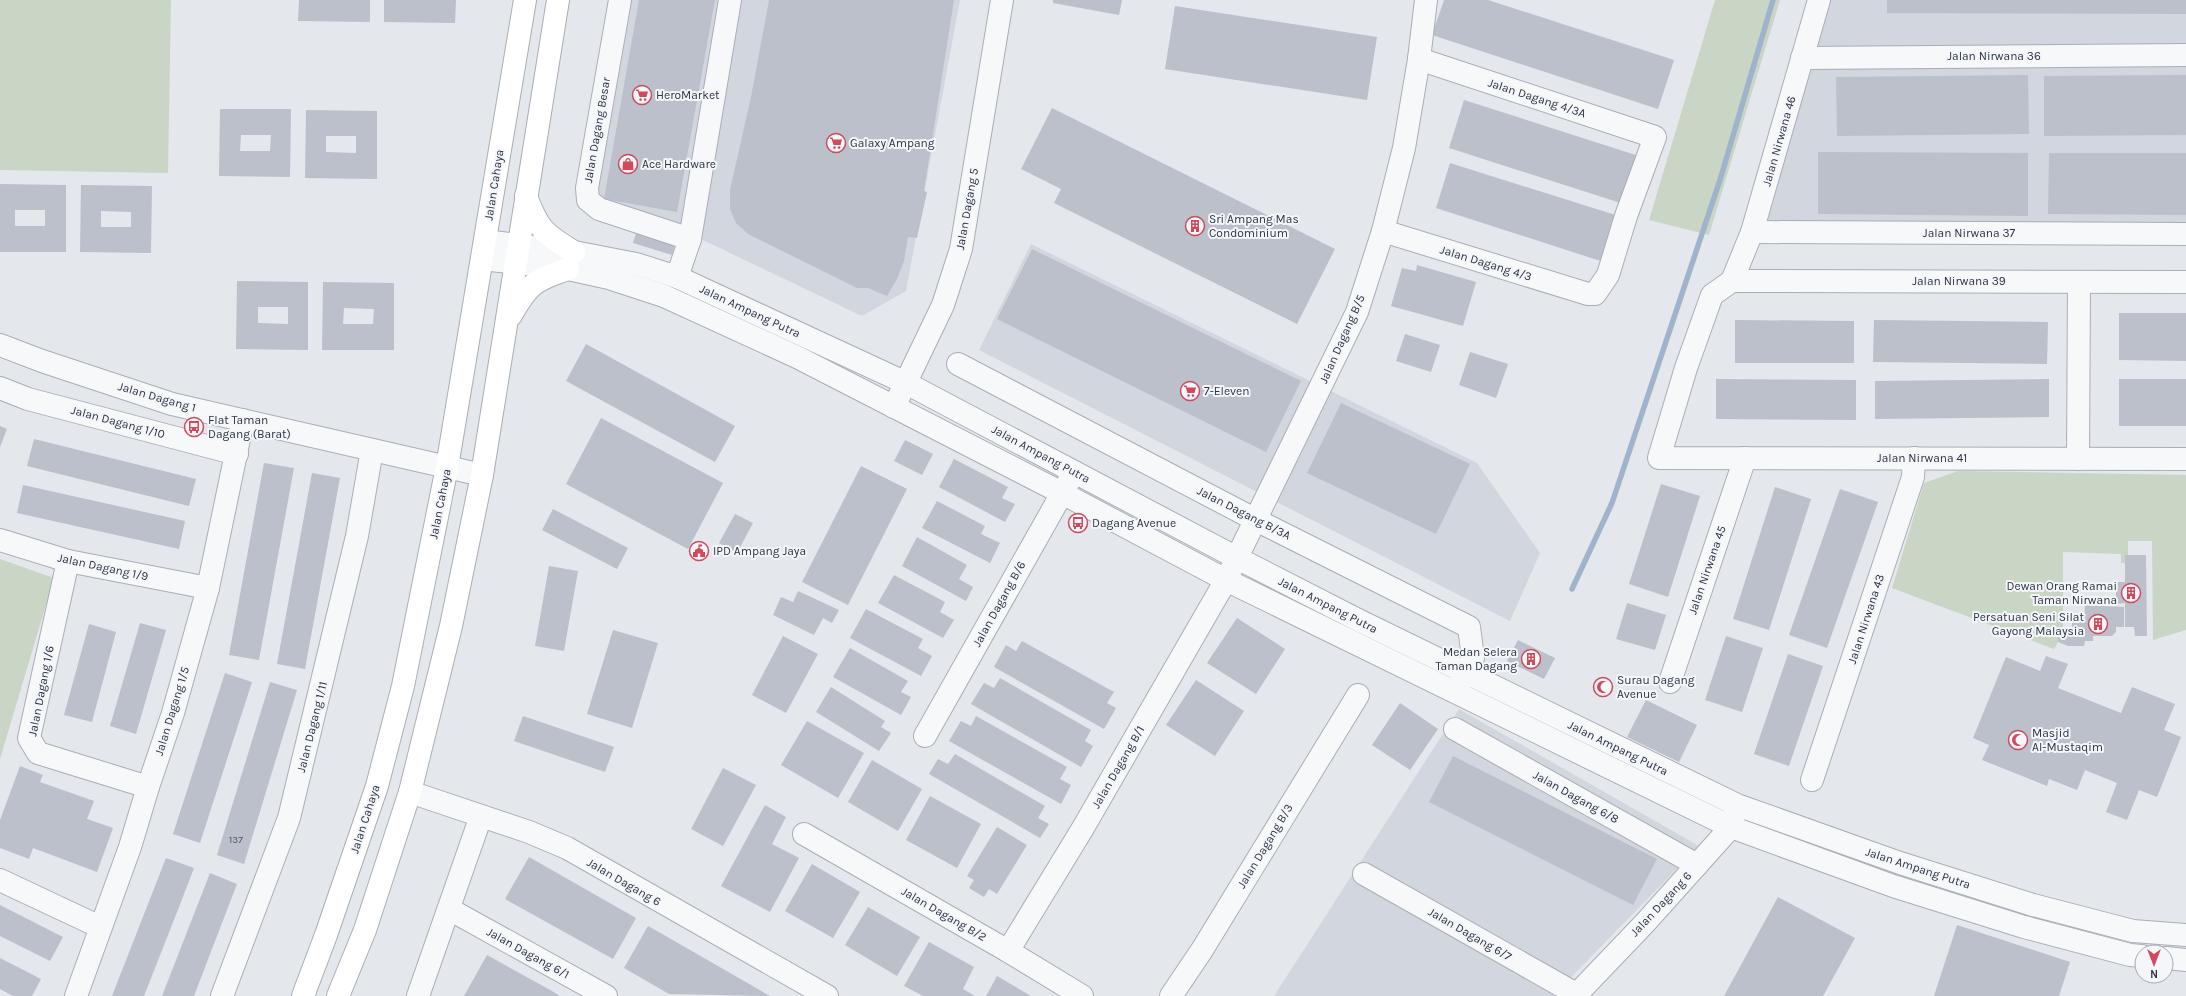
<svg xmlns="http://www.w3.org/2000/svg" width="2186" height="996" font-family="Karla,sans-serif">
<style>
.built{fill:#d2d6de}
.green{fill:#c9d6c5}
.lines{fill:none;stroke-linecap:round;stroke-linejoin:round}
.stream{stroke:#9fb4cc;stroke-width:5.5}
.building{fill:#bbc0ca;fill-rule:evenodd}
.minor-casing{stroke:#a9aeb7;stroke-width:24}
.tertiary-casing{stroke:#a9aeb7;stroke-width:24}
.secondary-casing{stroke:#a9aeb7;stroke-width:24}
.minor{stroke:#f7f8fa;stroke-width:22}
.tertiary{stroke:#f7f8fa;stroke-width:22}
.secondary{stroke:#fff;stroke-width:22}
.labels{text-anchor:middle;stroke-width:4;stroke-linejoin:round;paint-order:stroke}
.number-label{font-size:10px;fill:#4f5766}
.street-label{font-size:12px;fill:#2b3445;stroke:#f4f6f9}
.poi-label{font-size:12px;fill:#2b3445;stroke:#f4f6f9;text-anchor:start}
</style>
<rect width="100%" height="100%" fill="#e4e7ec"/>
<g class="built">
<polygon points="627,0 960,0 906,291 862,316 684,231 594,195"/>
<polygon points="1831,0 2186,0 2186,227 1766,224"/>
<polygon points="1031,244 1477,463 1540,553 1510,621 979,350"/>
<polygon points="1459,709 1699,846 1553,996 1274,996"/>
</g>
<g class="green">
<polygon points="0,0 171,0 168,173 0,170"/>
<polygon points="1715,0 1780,0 1709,235 1649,220"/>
<polygon points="1958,471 2186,475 2186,630 2153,640 2152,541 2128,541 2128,563 2121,563 2121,554 2063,552 2063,634 2054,649 1892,588 1924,483"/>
<polygon points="0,559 54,578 0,759"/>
</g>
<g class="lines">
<polyline class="stream" points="1572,589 1612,503 1720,180 1773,0"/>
</g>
<g class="building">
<polygon points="299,0 370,0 370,22 298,21"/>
<polygon points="384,0 456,0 455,23 384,22"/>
<polygon points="639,0 715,0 677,212 604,199"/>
<polygon points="769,0 954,0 924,191 927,192 917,238 908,237 904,261 897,279 887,296 868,288 857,288 748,234 736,223 730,209 730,190 751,97"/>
<polygon points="1053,0 1122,0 1119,15 1053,3"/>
<polygon points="1444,0 1488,0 1674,60 1658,109 1432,35"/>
<polygon points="1887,0 2186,0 2186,14 1887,13"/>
<polygon points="1175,6 1377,37 1367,100 1165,69"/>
<polygon points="2028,75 2029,134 1837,136 1836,77"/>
<polygon points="2186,75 2186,135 2044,136 2044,76"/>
<polygon points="1464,100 1642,157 1627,205 1449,148"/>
<polygon points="1052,108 1335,249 1297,324 1054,203 1061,189 1021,169"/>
<path d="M220 109H291L290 177 219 176ZM241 135H271L270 151H240Z"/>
<path d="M306 110 377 111V179L305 178ZM326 136H356V153L326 152Z"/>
<polygon points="1818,152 2028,153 2028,216 1818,214"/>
<polygon points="2049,153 2186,153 2186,215 2048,214"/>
<polygon points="1450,163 1625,218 1610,264 1436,208"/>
<path d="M0 184 66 185V252H0ZM15 210H45V226H15Z"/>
<path d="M81 185 152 186 151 253 80 252ZM101 211 131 212V227H101Z"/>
<polygon points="637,230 676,241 672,255 633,243"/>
<polygon points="1032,249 1301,381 1266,452 997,319"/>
<polygon points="1417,265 1476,282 1463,326 1391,306 1402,268 1416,271"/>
<path d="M237 281 308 282V350L236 349ZM258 307H288V324L258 323Z"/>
<path d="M323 282 394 283V350H322ZM344 308 374 309 373 324H343Z"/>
<polygon points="2119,313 2186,313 2186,361 2119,360"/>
<polygon points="1735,320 1854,321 1854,363 1735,363"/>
<polygon points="1874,320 2048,322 2047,364 1873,362"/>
<polygon points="1405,334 1440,345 1431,372 1396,361"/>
<polygon points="586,344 735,426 715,462 566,381"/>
<polygon points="1470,352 1508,364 1496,398 1459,385"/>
<polygon points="1716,379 1856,380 1856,420 1716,419"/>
<polygon points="2049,379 2049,417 1875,419 1875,381"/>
<rect x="2119" y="379" width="67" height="47"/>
<polygon points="1341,403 1470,464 1436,534 1307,473"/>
<polygon points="601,418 723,483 688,549 566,484"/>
<polygon points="0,426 7,429 0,447"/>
<polygon points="34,439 196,479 189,506 27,466"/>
<polygon points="905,440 933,454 922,475 894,461"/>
<polygon points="954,459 1008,487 1002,498 1015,504 1005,522 939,487"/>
<polygon points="264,463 294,468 259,660 229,655"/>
<polygon points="861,466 907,489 848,605 802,582"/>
<polygon points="312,473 340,478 305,669 277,664"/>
<polygon points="1661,484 1700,496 1668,597 1629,584"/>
<polygon points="23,485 185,521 179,549 17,513"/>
<polygon points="1775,487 1811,499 1769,630 1733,619"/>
<polygon points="1840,489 1878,502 1827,648 1789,635"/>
<polygon points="937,501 985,526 981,534 1000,543 990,563 922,528"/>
<polygon points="553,509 628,548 617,569 542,530"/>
<polygon points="735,514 753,523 737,553 719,543"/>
<polygon points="917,537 967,565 959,579 973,587 966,601 902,566"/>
<polygon points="2125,555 2146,555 2147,636 2135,636 2134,627 2125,627 2125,603 2116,604 2116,582 2125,582"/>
<polygon points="549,566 578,571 564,651 535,646"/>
<polygon points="894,575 945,602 940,612 954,620 943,638 878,603"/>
<polygon points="798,591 839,610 832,623 823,618 814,635 773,615 781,597 793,602"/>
<polygon points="1627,603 1666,615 1655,650 1616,639"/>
<polygon points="2085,605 2124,607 2124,627 2116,627 2116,632 2112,636 2093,636 2093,641 2085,641 2084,646 2068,646 2058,642 2058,628 2072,629 2072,620 2084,621"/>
<polygon points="866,609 923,639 918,648 932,656 921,676 850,638"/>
<polygon points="1237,618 1285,649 1256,694 1207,663"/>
<polygon points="140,623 166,630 136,734 110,726"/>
<polygon points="89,624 116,632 92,722 64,715"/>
<polygon points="613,630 658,643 632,728 587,714"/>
<polygon points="783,636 818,654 786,713 752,695"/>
<polygon points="1726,636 1763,648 1742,712 1705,700"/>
<polygon points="1518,640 1555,658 1544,679 1507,661"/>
<polygon points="1022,641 1114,692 1107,703 1116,708 1104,729 994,667 1006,645 1016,651"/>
<polygon points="850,648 908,681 901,692 911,697 901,715 833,677"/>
<polygon points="1788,654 1823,666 1789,766 1754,754"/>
<polygon points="2046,656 2068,664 2058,688 2121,713 2132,687 2175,704 2164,730 2181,737 2157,797 2139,790 2127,820 2106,812 2117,783 2085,770 2077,790 2049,779 2047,786 1982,760 1989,745 1973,738 2006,657 2040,671"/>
<polygon points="225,673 252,682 200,843 173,834"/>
<polygon points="1000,678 1091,730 1085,741 1093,746 1081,767 971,704 984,683 994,688"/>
<polygon points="1196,680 1244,711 1215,756 1166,725"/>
<polygon points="270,682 297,690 244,864 217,855"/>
<polygon points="831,687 885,721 881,727 891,733 879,751 816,712"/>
<polygon points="1646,700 1697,725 1679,762 1627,737"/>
<polygon points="1400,703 1438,729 1410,770 1372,745"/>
<polygon points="523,716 614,747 605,772 514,741"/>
<polygon points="976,716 1067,767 1060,779 1071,785 1061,804 949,741 961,721 971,726"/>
<polygon points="807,721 864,753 838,798 781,765"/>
<polygon points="955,754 1045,806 1038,818 1049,824 1040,838 929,774 938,759 948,764"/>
<polygon points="1453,756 1657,859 1633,905 1429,802"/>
<polygon points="872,760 922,789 898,831 848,802"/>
<polygon points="20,766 43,775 40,782 94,801 87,819 113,828 97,872 33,848 29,859 0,848 0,820"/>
<polygon points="723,768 756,785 723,846 691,829"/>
<polygon points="930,796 981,824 957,868 906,840"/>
<polygon points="765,805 786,817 772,844 799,858 770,912 721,886"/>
<polygon points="997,827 1027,845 997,894 989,889 984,897 969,888 974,880 967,876"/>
<polygon points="529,857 636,918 613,959 505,899"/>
<polygon points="166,858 194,868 179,907 144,996 112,996"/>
<polygon points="812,864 860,892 833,938 785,911"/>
<polygon points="210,873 237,884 212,949 194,996 162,996"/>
<polygon points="1778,897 1855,938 1823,996 1724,996"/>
<polygon points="0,905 63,937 50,961 0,936"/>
<polygon points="868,907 920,937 897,976 845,945"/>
<polygon points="1957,925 2070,962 2059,996 1934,996"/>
<polygon points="648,926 664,935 770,996 669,994 624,968"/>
<polygon points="929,942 974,967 963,989 975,996 923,996 904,986"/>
<polygon points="487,955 552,991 560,996 464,996"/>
<polygon points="0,958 41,979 32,996 13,996 0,989"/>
<polygon points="997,976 1031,996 986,996"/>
</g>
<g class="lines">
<defs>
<g id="minor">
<polyline points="620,0 587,188 588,200 599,209 690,239"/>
<polyline points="1802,58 2186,55"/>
<polyline points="1383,231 1588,294 1595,294 1608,275 1626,216 1655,137 1419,59"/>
<polyline points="1752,232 2186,234"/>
<polyline points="677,277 690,239 730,0"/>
<polyline points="1732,281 1712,295 1686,368 1659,458 2186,459"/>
<polyline points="1732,281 2186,282"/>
<polyline points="1732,281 1752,232 1819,0"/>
<polyline points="958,364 1256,520 1469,627 1473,658 1457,690"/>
<polyline points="0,388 28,399 237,454"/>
<polyline points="894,407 943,305 961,249 1002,0"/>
<polyline points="2078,459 2079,282"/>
<polyline points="0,540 68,561 208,588"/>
<polyline points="68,561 29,738 38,753 148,787"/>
<polyline points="1670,682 1745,458"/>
<polyline points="1455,729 1697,865"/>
<polyline points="925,736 1074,472"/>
<polyline points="1812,780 1913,477 1914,458"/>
<polyline points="410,792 529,832 567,848 827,996"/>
<polyline points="804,834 1008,951 1082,996"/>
<polyline points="1364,874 1576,994"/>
<polyline points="0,880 100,927"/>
<polyline points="449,909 606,996"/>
<polyline points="1008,951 1083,828 1226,580 1357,312 1383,231 1404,148 1419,59 1426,0"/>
<polyline points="76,996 130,847 148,787 173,713 208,588 243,420"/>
<polyline points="222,996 289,818 357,536 372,450"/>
<polyline points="418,996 481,816"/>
<polyline points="1171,996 1202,950 1358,695"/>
<polyline points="1575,996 1644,924 1731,827 1736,808"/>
</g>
<g id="tertiary">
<polyline points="485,241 574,252 636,264 677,277 906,383 1237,558 1358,620 1737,805 1900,863 2033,905 2133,931 2186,935"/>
<polyline points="482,259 568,269 609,278 664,296 797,357 1062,493 1226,580 1731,827 1893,886 2024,927 2130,955 2142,956"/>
<polyline points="0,345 42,361 172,404 482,475"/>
<polyline points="2166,958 2186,960"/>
</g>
<g id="secondary">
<path d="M526 196C538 229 544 234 574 252"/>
<path d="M511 315C528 285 534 280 568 269"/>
<polyline points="303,996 326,935 377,786 403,686 447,467 525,0"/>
<polyline points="338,996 365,930 410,792 451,626 482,475 558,0"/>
</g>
</defs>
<use href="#minor" class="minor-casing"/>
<use href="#tertiary" class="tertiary-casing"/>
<use href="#secondary" class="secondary-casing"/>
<use href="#minor" class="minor"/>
<use href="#tertiary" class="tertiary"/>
<use href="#secondary" class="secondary"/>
</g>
<defs>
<symbol id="supermarket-ring" viewBox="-11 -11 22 22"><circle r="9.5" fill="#f4f6f9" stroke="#d1495b" stroke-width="1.5"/><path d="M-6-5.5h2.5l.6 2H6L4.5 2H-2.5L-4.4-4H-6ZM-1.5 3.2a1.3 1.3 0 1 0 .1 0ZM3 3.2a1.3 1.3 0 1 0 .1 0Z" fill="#d1495b"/></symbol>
<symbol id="shop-ring" viewBox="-11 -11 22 22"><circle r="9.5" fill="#f4f6f9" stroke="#d1495b" stroke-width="1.5"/><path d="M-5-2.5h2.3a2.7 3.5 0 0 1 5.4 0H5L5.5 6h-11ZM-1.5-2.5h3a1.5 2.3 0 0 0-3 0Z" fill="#d1495b"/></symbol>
<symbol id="building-ring" viewBox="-11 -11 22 22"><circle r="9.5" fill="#f4f6f9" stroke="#d1495b" stroke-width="1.5"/><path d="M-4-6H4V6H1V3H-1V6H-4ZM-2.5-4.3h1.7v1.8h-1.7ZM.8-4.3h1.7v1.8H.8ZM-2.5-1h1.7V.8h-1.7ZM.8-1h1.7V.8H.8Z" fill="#d1495b"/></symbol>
<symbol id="bus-ring" viewBox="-11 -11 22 22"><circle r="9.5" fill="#f4f6f9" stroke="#d1495b" stroke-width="1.5"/><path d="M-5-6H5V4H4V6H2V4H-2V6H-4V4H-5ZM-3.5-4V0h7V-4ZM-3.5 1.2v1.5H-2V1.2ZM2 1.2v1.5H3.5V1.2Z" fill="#d1495b"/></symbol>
<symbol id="civic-ring" viewBox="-11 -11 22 22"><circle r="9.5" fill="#f4f6f9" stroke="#d1495b" stroke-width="1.5"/><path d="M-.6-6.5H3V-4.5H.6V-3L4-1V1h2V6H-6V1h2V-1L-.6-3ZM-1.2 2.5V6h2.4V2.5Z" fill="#d1495b"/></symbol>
<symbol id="mosque-ring" viewBox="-11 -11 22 22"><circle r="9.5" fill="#f4f6f9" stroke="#d1495b" stroke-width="1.5"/><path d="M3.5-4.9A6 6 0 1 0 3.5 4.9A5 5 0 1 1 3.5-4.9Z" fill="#d1495b"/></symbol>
</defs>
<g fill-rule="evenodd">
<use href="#supermarket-ring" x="631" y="84" width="22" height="22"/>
<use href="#supermarket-ring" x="825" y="132" width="22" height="22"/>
<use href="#shop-ring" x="617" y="153" width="22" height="22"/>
<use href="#building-ring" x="1184" y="215" width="22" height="22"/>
<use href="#supermarket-ring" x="1179" y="380" width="22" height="22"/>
<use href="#bus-ring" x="183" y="416" width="22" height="22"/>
<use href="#bus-ring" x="1067" y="512" width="22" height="22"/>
<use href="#civic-ring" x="688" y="540" width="22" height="22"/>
<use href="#building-ring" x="2120" y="582" width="22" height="22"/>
<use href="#building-ring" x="2087" y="613" width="22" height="22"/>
<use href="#building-ring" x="1520" y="648" width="22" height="22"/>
<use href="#mosque-ring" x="1592" y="676" width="22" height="22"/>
<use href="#mosque-ring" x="2007" y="729" width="22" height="22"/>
</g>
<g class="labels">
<g class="number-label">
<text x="236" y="843">137</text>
</g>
<g class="street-label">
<text x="1994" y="60">Jalan Nirwana 36</text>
<text transform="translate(1537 98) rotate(18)" y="4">Jalan Dagang 4/3A</text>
<text transform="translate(597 130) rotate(-80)" y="4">Jalan Dagang Besar</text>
<text transform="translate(1779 141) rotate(-74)" y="4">Jalan Nirwana 46</text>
<text transform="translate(494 185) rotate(-81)" y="4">Jalan Cahaya</text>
<text transform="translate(967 209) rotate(-80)" y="4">Jalan Dagang 5</text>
<text x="1969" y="237">Jalan Nirwana 37</text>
<text transform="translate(1486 263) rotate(17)" y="4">Jalan Dagang 4/3</text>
<text x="1959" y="285">Jalan Nirwana 39</text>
<text transform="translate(750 311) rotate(25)" y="4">Jalan Ampang Putra</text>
<text transform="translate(1342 339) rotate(-66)" y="4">Jalan Dagang B/5</text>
<text transform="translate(157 397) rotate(16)" y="4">Jalan Dagang 1</text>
<text transform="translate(118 422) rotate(15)" y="4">Jalan Dagang 1/10</text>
<text transform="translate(1041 454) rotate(28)" y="4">Jalan Ampang Putra</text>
<text x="1922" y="462">Jalan Nirwana 41</text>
<text transform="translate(440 504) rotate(-79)" y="4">Jalan Cahaya</text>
<text transform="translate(1244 513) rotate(27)" y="4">Jalan Dagang B/3A</text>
<text transform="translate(103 567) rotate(12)" y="4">Jalan Dagang 1/9</text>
<text transform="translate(1707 570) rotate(-71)" y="4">Jalan Nirwana 45</text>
<text transform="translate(999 604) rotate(-61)" y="4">Jalan Dagang B/6</text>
<text transform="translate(1328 605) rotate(27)" y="4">Jalan Ampang Putra</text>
<text transform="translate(1866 619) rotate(-72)" y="4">Jalan Nirwana 43</text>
<text transform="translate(41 691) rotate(-79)" y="4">Jalan Dagang 1/6</text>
<text transform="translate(172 711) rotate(-73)" y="4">Jalan Dagang 1/5</text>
<text transform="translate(312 727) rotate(-76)" y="4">Jalan Dagang 1/11</text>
<text transform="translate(1618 748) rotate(26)" y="4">Jalan Ampang Putra</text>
<text transform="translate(1118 767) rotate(-60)" y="4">Jalan Dagang B/1</text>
<text transform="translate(1576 797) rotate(29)" y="4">Jalan Dagang 6/8</text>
<text transform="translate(365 819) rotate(-72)" y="4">Jalan Cahaya</text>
<text transform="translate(1265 846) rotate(-59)" y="4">Jalan Dagang B/3</text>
<text transform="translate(1918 868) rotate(18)" y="4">Jalan Ampang Putra</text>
<text transform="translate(624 882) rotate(30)" y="4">Jalan Dagang 6</text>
<text transform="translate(1661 904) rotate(-47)" y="4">Jalan Dagang 6</text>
<text transform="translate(944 914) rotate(30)" y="4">Jalan Dagang B/2</text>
<text transform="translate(1470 934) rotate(30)" y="4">Jalan Dagang 6/7</text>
<text transform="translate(528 953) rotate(29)" y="4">Jalan Dagang 6/1</text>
</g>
<g class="poi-label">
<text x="656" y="99">HeroMarket</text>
<text x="850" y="147">Galaxy Ampang</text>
<text x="642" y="168">Ace Hardware</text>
<text x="1209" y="223">Sri Ampang Mas<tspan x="1209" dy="14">Condominium</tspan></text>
<text x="1204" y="395">7-Eleven</text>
<text x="208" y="424">Flat Taman<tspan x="208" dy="14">Dagang (Barat)</tspan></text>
<text x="1092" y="527">Dagang Avenue</text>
<text x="713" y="555">IPD Ampang Jaya</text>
<text x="2117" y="590" text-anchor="end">Dewan Orang Ramai<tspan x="2117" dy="14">Taman Nirwana</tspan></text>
<text x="2084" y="621" text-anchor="end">Persatuan Seni Silat<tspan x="2084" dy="14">Gayong Malaysia</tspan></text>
<text x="1517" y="656" text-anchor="end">Medan Selera<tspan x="1517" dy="14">Taman Dagang</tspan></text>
<text x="1617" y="684">Surau Dagang<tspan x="1617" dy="14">Avenue</tspan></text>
<text x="2032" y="737">Masjid<tspan x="2032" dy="14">Al-Mustaqim</tspan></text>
</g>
</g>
<g transform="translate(2154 964) rotate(180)"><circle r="19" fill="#f4f6f9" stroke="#a4a8b1"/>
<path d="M0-3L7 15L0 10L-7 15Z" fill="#d1495b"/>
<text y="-6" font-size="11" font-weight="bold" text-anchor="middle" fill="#2b3445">N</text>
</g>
</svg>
